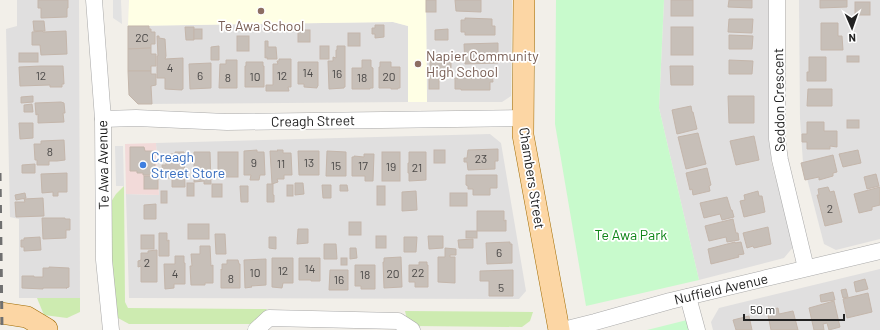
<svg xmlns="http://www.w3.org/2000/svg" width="880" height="330" font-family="Barlow,sans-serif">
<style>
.residential{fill:#e0dfdf}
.commercial{fill:#f2dad9}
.education{fill:#ffffe5}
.grass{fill:#cdebb0}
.park{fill:#c8facc}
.parking{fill:#e2e2e2}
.building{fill:#c7bfb8;stroke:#c4b6ab}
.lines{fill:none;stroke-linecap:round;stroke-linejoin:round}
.minor-casing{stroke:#a9a9a9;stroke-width:17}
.major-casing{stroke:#a06b00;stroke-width:22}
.minor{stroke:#fff;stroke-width:16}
.major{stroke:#fcd6a4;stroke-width:21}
.rail{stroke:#707070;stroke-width:3;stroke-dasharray:8 8;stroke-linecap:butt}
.education-dot{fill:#8d6e63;stroke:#fff;stroke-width:1.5}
.shop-dot{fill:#3f7fe0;stroke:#fff;stroke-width:1.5}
.labels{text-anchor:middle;stroke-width:3.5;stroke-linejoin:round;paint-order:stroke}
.number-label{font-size:12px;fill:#4b4948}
.education-label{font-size:14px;fill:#785e54;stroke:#fff}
.street-label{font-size:14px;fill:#222;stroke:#fff}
.shop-label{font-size:14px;fill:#366cbe;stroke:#fff;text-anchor:start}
.park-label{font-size:14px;fill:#0c8416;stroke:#fff}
</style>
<rect width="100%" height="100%" fill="#f2efe9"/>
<g class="residential">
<polygon points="17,0 79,0 80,298 19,298 19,219 10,217 6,29 17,26"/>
<polygon points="426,0 512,0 511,96 502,102 427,102"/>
<polygon points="664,0 769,0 771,161 794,246 784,258 699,280 659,108"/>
<polygon points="799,0 880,0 880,239 836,250 824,244 803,163 800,118"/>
<polygon points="393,22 408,26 408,102 138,104 129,95 128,26"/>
<polygon points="490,134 501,143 526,291 519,299 129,298 126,194 159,195 156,143"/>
<polygon points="880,269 880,330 713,330 711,322 719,308"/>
</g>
<polygon class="commercial" points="156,143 159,195 126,194 125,144"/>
<polygon class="education" points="129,0 426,0 427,102 408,102 408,26 393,22 128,26"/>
<g class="grass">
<polygon points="124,186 125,302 128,308 267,309 254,324 129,324 118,318 112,307 109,205 116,194"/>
<polygon points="37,298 80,298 80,312 67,318 44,315"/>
<polygon points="405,311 533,312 530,321 522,327 415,326 407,319"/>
</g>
<g class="park">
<polygon points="556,0 664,0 659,108 699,280 586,306 555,124"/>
<polygon points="687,320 690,330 647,330"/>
</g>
<g class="parking">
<polygon points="113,0 121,0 122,24 113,18"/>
<polygon points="115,146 123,146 124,186 116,186"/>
</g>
<g class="building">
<polygon points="38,0 68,0 68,8 67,8 67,17 41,18 41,8 38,8"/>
<rect x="426" y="0" width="10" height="12"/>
<polygon points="455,0 481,0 481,12 456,11"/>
<rect x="671" y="0" width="22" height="16"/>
<polygon points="729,0 752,0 752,8 728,7"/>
<polygon points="820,0 847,0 847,7 820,8"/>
<rect x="855" y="2" width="15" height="13"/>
<polygon points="465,18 492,19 492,26 495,26 495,35 465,35 465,32 461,32 461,20 465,20"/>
<polygon points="729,19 753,19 752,33 728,32"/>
<polygon points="33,21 44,21 45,31 34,31"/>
<polygon points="821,23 838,23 838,36 842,36 843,50 821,50"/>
<polygon points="375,25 384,25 384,37 375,38 375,34 372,34 372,28 375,28"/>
<polygon points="128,26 149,26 149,29 151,29 151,32 155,32 155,44 151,44 151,48 128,49"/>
<polygon points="185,27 194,27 194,40 186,40"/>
<rect x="671" y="27" width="22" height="28"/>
<rect x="194" y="29" width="8" height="10"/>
<polygon points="448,29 448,40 435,40 435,30"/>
<rect x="298" y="30" width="12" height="12"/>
<polygon points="42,31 43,32 66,31 67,54 41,55 40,45 32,45 32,32"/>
<rect x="348" y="33" width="12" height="13"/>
<polygon points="729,35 753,36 752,49 729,49"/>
<polygon points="157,36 159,36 159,38 165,39 166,56 165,59 183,58 183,89 182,89 182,90 165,89 165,78 157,78 157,56 158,56"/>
<rect x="237" y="36" width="12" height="15"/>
<polygon points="265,41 268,41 268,47 276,47 277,59 267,59 267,57 265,58"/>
<polygon points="498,43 498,63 465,64 464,44"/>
<polygon points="219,46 219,60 211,60 211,47"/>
<rect x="320" y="46" width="9" height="13"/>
<polygon points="337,46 345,46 345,87 344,87 344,88 329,89 328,61 333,61 333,57 336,58 336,50 337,50"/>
<polygon points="151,48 151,54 156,54 156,66 151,66 151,71 128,71 128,49"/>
<rect x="19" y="53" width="19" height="9"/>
<rect x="847" y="56" width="12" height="6"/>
<polygon points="809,57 826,57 826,81 807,81 807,72 809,72"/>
<polygon points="279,59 291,59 291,87 288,87 289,91 266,91 266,85 273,85 273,64 278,64 277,61 279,61"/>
<polygon points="226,60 237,60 237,88 219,88 220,64 226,64"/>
<polygon points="362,60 371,60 371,67 373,68 373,88 370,88 370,89 352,89 352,68 362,68"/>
<polygon points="451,60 451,70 430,70 430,61"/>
<polygon points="729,60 753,61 752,74 729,74"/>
<polygon points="246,62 263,62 263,66 264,66 264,87 245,87 245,66 246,66"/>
<polygon points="298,62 318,62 318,86 317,87 317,88 304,87 304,84 298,84"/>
<polygon points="380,62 391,62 391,67 400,67 400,88 398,88 398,89 391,89 391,88 379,88 379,67 380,67"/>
<polygon points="211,63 211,88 190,89 189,64"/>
<polygon points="41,66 63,66 64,84 62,84 62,87 50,87 50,85 20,86 19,67"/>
<polygon points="670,66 693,66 693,85 671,85"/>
<polygon points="128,71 151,71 151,74 156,74 156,85 151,86 152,104 138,104 129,95"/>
<polygon points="460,71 492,71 493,82 490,82 490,90 461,90 461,89 455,89 455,78 461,78"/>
<rect x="429" y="74" width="10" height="15"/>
<polygon points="808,89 832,89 832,106 807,106"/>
<polygon points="33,96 33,102 21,103 21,97"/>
<polygon points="728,96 754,96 754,123 729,123"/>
<polygon points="61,102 64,103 65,113 63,113 64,122 38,123 38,114 36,115 35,103"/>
<polygon points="32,104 33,112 24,112 24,105"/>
<polygon points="691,106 692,112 693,112 697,129 677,134 672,110"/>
<rect x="847" y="120" width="12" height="8"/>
<polygon points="807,122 824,122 824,131 837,131 837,147 830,146 830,149 807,149 807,142 802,142 802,134 807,134"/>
<polygon points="19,123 33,123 33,138 20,139"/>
<polygon points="698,133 706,164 686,169 678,137"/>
<polygon points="754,136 759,160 736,165 730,141"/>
<polygon points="64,140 65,160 57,161 49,161 49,165 37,165 37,160 35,160 34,144 41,144 41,141"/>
<polygon points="130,147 144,147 145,151 154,151 154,160 155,160 155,175 143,175 143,173 137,173 137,171 130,171"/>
<polygon points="498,149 498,161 495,161 495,169 468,170 467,162 464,162 464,158 467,158 468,150"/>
<polygon points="257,150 257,152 264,152 265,175 260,175 259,180 250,180 251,175 244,175 244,151"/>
<polygon points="277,150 283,150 283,153 291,153 292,175 284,175 284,179 277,179 278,182 272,184 270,151 278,151"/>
<rect x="434" y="150" width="11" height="13"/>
<polygon points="858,150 861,163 843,167 839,154"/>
<polygon points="298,151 319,151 319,175 299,175"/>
<polygon points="327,151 346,152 346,176 326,176"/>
<polygon points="175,152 184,152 185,187 172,187 172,178 163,178 162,165 166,165 166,155 168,155 168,154 175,154"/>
<polygon points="194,152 210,152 211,184 204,184 204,181 194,182"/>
<rect x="218" y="152" width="20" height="25"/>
<rect x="382" y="152" width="18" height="29"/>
<polygon points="409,152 426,152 426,180 409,181 409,173 408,173 408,163 409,163"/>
<polygon points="364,154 374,154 373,181 365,181 365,176 352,176 352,157 354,157 354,156 364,157"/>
<polygon points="833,155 837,172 833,173 833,176 819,180 819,177 805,180 801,163"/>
<polygon points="35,164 35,173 22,173 22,165"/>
<polygon points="707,168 711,185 709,186 710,191 693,195 692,189 690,190 686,173"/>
<polygon points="67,173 67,192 58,192 58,196 53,196 53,192 42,193 41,174"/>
<polygon points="876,174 879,186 867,189 864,177"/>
<polygon points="466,175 497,175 497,188 490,188 490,195 473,195 473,189 468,189 468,186 466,185"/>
<rect x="144" y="176" width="14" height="13"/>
<rect x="187" y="183" width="7" height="13"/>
<polygon points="295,183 303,183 304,194 295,195"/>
<rect x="212" y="184" width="10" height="13"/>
<polygon points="267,184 273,184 273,195 274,195 274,202 267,202"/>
<rect x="287" y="185" width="6" height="11"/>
<polygon points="322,185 331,185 331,198 323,198"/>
<polygon points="340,185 347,185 348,191 340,191"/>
<polygon points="240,186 248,186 248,202 241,202"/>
<rect x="377" y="186" width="8" height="19"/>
<polygon points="828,187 830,192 834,191 842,222 825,226 817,195 819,195 818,189"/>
<polygon points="880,187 880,205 872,207 872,210 859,213 854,194"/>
<rect x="161" y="191" width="6" height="12"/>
<polygon points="416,191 417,210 402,211 402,192"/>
<polygon points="758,191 759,196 762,196 765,212 744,217 740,201 745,200 744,195"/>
<polygon points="25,193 26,198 16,200 15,195"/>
<rect x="450" y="193" width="17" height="13"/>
<polygon points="727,197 731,210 732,210 734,217 722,220 720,214 704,218 700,203"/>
<polygon points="43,198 44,216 16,217 15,202 25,202 24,199"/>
<polygon points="156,204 156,219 144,219 144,205"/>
<polygon points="477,211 504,211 504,221 506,220 506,231 477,231"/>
<polygon points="42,218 65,218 65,219 70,219 70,230 66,230 66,238 43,239"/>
<polygon points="733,219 736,233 738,233 739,240 727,242 726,237 709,241 705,226"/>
<rect x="349" y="222" width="12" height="13"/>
<rect x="188" y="224" width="21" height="15"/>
<polygon points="768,227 771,244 754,248 753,246 747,248 743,233"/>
<polygon points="298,229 308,229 308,243 297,244"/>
<rect x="466" y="231" width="11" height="7"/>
<polygon points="159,233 167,233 167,241 169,240 169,256 159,256"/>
<polygon points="215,234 225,234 226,254 216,254"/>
<rect x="141" y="235" width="13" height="14"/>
<rect x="376" y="236" width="10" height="12"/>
<polygon points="428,236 443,236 443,248 429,249"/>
<polygon points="40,237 41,250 24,251 24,247 21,247 21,240 24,240 24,238"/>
<polygon points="269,237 276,237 276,249 269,248"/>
<polygon points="404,237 417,237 416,252 404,252"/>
<polygon points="473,239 473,248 459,248 458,240"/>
<polygon points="510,242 510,244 512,244 512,263 487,264 486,243"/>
<polygon points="735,242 735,243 741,242 744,254 738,255 739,257 711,264 708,249"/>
<polygon points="324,244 336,244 337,259 324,259"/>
<polygon points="200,246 210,246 211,266 213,265 213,283 205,283 205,285 191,285 190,266 192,266 191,254 200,254"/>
<polygon points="350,248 356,248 357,258 350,259"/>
<polygon points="445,248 456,249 456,255 450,255 450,257 455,257 455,283 438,282 438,257 445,257"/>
<polygon points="157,250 157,282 141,282 141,266 138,267 138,261 141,260 141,253 148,253 148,251"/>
<polygon points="175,256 184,256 184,263 185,263 185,284 174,284 174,288 165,289 164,264 175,264"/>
<polygon points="401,257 402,287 384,288 383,262 384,262 384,258"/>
<polygon points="272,258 293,258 293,283 283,283 282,288 272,287"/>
<polygon points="299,258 320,258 320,281 311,281 311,280 299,280"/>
<rect x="341" y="258" width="6" height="7"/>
<polygon points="266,259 266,285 251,286 252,287 245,288 244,260"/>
<polygon points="227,260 238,260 239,264 240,264 240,288 221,288 221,269 222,270 222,264 227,264"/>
<polygon points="419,262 427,262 427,265 428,265 428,287 415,287 415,282 409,282 409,265 419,265"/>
<polygon points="355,265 375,265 375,289 361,289 361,286 355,286"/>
<polygon points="49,267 69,268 69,287 66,288 67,288 43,288 43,289 22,288 22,276 34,276 34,277 43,277 43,268 49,268"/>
<polygon points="330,270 348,270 348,290 329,290"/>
<polygon points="513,270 513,296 489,296 489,281 480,281 480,271"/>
<polygon points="865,279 868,289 856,292 854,282"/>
<polygon points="846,289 848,297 843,298 841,290"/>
<polygon points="833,292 835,300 821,302 820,295"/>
<polygon points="868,293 872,312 847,318 843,299"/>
<polygon points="834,301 840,327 829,330 827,323 823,324 824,330 814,330 809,308"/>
<polygon points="778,308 779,314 793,311 798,330 771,330 767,310"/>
<polygon points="749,316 752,330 736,330 733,320"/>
</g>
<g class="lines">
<defs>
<g id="minor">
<polyline points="94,0 103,119 104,260 111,330"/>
<polyline points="777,0 777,139 780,160 806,268"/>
<polyline points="103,119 136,118 227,122 523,118"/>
<polyline points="688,297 697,330"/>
<polyline points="256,330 269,318 398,321 412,330"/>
<polyline points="563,330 595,322 670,301 880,251"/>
</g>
<g id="major">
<polyline points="524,0 523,135 559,330"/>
<polyline points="0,313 27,317 47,329"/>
</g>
</defs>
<use href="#minor" class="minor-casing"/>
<use href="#major" class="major-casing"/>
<use href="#minor" class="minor"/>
<use href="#major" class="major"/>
<polyline class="rail" points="0,173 2,330"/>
</g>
<g class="education-dot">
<circle cx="261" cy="11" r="4"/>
<circle cx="418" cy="64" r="4"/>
</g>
<circle class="shop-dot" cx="143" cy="165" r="4"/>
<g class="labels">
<g class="number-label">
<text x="142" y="42">2C</text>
<text x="170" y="72">4</text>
<text x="308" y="77">14</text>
<text x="337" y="78">16</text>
<text x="41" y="80">12</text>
<text x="200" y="80">6</text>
<text x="282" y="80">12</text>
<text x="255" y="81">10</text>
<text x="389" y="81">20</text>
<text x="228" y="82">8</text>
<text x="362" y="82">18</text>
<text x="50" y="156">8</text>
<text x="481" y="163">23</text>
<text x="254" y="167">9</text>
<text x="309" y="167">13</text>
<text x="281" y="168">11</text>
<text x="336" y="170">15</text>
<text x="363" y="170">17</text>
<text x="391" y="171">19</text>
<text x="417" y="172">21</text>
<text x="830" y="213">2</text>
<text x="499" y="257">6</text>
<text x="147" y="267">2</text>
<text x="310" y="273">14</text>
<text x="283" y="275">12</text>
<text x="255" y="277">10</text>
<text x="418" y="277">22</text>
<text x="175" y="278">4</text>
<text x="393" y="278">20</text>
<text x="365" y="279">18</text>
<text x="231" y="283">8</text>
<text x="339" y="284">16</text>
<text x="501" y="292">5</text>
</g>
<g class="education-label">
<text x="261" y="31">Te Awa School</text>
<text x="426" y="61" text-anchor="start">Napier Community<tspan x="426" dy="16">High School</tspan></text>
</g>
<g class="street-label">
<text transform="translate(779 100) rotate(-91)" y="5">Seddon Crescent</text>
<text transform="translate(313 121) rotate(-1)" y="5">Creagh Street</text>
<text transform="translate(103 165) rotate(-91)" y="5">Te Awa Avenue</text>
<text transform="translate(532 178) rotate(81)" y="5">Chambers Street</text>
<text transform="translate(721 289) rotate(-13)" y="5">Nuffield Avenue</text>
</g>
<g class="shop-label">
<text x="151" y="162">Creagh<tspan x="151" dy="16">Street Store</tspan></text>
</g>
<g class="park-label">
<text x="631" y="240">Te Awa Park</text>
</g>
</g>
<g transform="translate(852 28) rotate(178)" stroke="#ffffff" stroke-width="3" paint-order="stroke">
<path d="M0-3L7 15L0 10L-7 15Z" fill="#222222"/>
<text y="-6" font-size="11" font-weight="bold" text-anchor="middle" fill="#222222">N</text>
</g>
<path d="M744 314v6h100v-6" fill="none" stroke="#222222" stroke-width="2"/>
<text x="750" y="314" font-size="12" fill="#222222" stroke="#ffffff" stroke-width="3" paint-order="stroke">50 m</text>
</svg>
